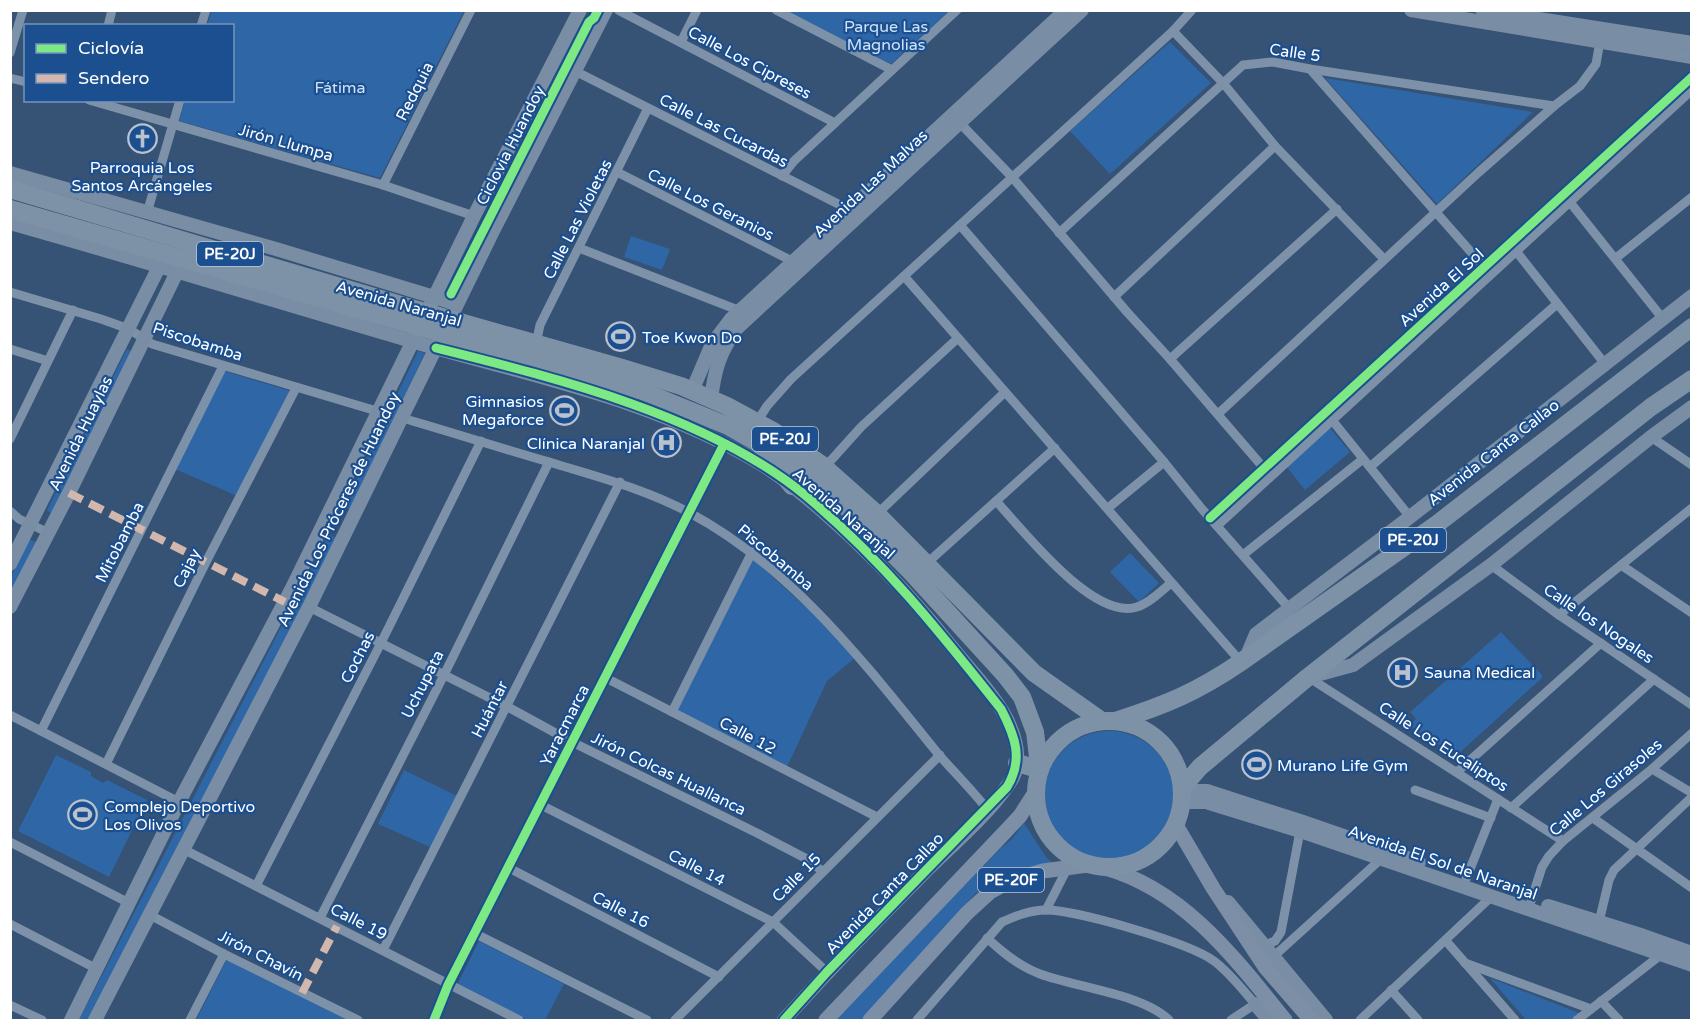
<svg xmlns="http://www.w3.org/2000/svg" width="1702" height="1031" font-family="'Varela Round',sans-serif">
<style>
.green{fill:#2f66a5}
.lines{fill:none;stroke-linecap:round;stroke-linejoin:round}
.street{stroke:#7d92a8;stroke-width:9}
.secondary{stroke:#798da4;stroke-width:14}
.primary{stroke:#7d8ea7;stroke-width:15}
.highway{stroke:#7e92a7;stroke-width:18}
.quiet{stroke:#d1b7ad;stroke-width:8;stroke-dasharray:15 8;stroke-linecap:butt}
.cycleway-casing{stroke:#1b4f8f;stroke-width:13}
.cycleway{stroke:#7ce984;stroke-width:9}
.labels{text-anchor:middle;stroke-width:4.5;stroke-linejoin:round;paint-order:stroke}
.shield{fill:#1b4f8f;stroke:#bbcadd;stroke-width:1.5}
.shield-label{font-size:15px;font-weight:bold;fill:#fff}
.park-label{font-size:16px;fill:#cfe3fa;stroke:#1b4f8f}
.street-label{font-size:16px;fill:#fff;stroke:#1b4f8f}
.poi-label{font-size:16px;fill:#fff;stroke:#1b4f8f;text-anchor:start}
</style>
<rect width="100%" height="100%" fill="#365274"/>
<g class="green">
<polygon points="212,10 464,10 464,11 380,178 179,121 185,101 232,100 232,26 207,25"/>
<polygon points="787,11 949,10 949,11 891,64"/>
<polygon points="1170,42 1211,83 1110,174 1070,131"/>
<polygon points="1325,78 1533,112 1437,204"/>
<polygon points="631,236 670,249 662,270 624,257"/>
<polygon points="127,349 135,353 53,515 47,510"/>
<polygon points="418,351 425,353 350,510 343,507"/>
<polygon points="224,371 290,391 237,496 175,469"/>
<polygon points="1330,428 1350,452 1305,490 1286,466"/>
<polygon points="329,534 338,539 91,1020 79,1020"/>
<polygon points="29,539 38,543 11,596 11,577"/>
<polygon points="1130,553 1159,583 1139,602 1110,572"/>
<polygon points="753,559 811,612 855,658 827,681 787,767 677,710"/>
<polygon points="1501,632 1542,675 1542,678 1456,756 1451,758 1433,737 1427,742 1410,725 1416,719 1410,712"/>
<circle cx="1109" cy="796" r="65"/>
<polygon points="56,755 91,772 91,776 103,783 107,780 147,800 109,877 18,831"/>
<polygon points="404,770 457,796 430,847 378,824"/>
<polygon points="1024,823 1046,857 1053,863 1015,871 995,880 976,893 861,1020 834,1020 1001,848 1012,839"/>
<polygon points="479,941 564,984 545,1020 528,1020 457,985"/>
<polygon points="228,957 350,1020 196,1020"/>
<polygon points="1490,978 1579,1013 1571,1020 1526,1020"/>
</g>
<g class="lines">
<g class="street">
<polyline points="618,10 835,123"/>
<polyline points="776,10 892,70"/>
<polyline points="108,26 112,10"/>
<polyline points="201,26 206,10"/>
<polyline points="1173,31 1223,83 1275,146 1384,259"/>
<polyline points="681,42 697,10"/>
<polyline points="10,53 23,10"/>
<polyline points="1310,69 1485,268"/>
<polyline points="575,71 854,212"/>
<polyline points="10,78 26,82"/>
<polyline points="89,100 383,185 474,216"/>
<polyline points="956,119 1012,177 1127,312 1170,359 1268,473"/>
<polyline points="617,172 792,261"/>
<polyline points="782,176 794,161 957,10"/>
<polyline points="383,185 471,10"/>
<polyline points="1569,201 1663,319"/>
<polyline points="147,213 180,100"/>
<polyline points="960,225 1164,462 1202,509 1289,608"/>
<polyline points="1059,233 1243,65 1273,62 1310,69 1554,106"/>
<polyline points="1512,246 1605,364"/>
<polyline points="579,248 743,312"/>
<polyline points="1616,258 1692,197"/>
<polyline points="904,276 1241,662"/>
<polyline points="10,292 101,319 129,329 152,344 380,412"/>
<polyline points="1114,297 1275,146"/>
<polyline points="536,344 540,325 648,108"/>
<polyline points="10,349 48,361"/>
<polyline points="1170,359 1337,209"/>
<polyline points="1218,414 1479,172 1554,106 1580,86 1596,64 1600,41"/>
<path d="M402 418C451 432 500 448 549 462 598 477 645 489 690 513 794 569 866 665 939 755 955 773 972 790 987 809"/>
<polyline points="1332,420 1410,517"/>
<polyline points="757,422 767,406 791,379 1173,31 1192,10"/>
<polyline points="1651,437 1692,465"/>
<polyline points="10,439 73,310"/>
<polyline points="825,467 861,427 958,338"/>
<polyline points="1370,467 1557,304"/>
<path d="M996 501C1023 530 1093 621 1137 607 1150 603 1161 591 1171 583"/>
<polyline points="1108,508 1164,462"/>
<polyline points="10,511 19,519 49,533"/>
<polyline points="877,514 1005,392"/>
<polyline points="1210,518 1692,77"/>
<polyline points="1217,526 1692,90"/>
<polyline points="1243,555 1363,459"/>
<polyline points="926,564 1055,448"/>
<polyline points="1491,565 1559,615 1692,705"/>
<polyline points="1621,565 1692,613"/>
<polyline points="309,607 508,707 572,742 759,834 807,859 822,871"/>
<polyline points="1559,615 1692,508"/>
<polyline points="1308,677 1563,841"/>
<polyline points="606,678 877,817"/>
<polyline points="672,712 752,552"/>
<polyline points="10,715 179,802"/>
<polyline points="41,731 223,366"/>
<polyline points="106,764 206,562 296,388"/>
<polyline points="1652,769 1692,793"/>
<polyline points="1457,772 1601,643"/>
<polyline points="1415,790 1491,818"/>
<polyline points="541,805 773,922 827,972"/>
<polyline points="1511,808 1654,679"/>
<polyline points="1593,818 1692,888"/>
<polyline points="10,842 129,903"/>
<polyline points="183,849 519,1020"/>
<polyline points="509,868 719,977"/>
<polyline points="1466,879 1498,799"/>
<polyline points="256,886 381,643 481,441"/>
<polyline points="1531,901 1542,867 1549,856 1563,841 1652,769 1692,733"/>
<polyline points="1046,910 1068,867"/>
<polyline points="150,915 224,954 358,1020"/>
<polyline points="320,918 444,675 549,462"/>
<polyline points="1599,922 1609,880 1614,870 1692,797"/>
<polyline points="10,924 97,969"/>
<polyline points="476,934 647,1020"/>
<path d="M987 938C1003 953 1019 966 1040 974 1075 987 1143 994 1169 1020"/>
<polyline points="1446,941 1515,1020"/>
<polyline points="1265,945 1275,941 1281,932 1300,831"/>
<polyline points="383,950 620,482"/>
<polyline points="1273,957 1381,859"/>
<polyline points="1465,963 1591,1009"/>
<polyline points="1391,990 1418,1020"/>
<polyline points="1601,1001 1619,1020"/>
<polyline points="10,1005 42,1020"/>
<polyline points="190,1020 224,954"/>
<polyline points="434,1020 448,985 724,444"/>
<polyline points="675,1020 940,755"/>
<path d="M917 1020 1002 922C1016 916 1030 910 1046 910 1077 910 1190 943 1214 961 1230 973 1242 989 1255 1004L1231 1020"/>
<polyline points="1360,1020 1491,897"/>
<polyline points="1577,1020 1662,954 1663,951"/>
</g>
<g class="secondary">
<polyline points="1411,10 1692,57"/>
<polyline points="1482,10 1692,43"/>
<polyline points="10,173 276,249 457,304"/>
<path d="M10 223C145 261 278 302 411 341 530 376 654 399 761 464 794 485 822 510 851 537 889 573 923 610 955 651 980 682 1021 720 1017 764 1016 771 1013 779 1008 785 987 816 950 847 923 874 875 922 829 970 784 1020"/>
<polyline points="692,391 712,344 731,319 1066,10"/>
<path d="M711 399C715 368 719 355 736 329L1082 10"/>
<polyline points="10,564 163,259"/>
<polyline points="10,607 69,493 177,272"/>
<polyline points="1246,658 1256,634 1410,517 1692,296"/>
<polyline points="1313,676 1353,665 1491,565 1651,437 1692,407"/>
<polyline points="1183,791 1207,791 1303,822 1419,862"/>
<polyline points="1182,802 1206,802 1300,831 1692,965"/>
<polyline points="1228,902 1326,1020"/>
<polyline points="1548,906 1644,936 1692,953"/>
<polyline points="1255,1004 1269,1020"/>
<polyline points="71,1020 179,802 292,588 474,216 580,10"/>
<polyline points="95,1020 309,607 493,231 606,10"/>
</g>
<g class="primary">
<polyline points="1176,825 1213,888 1265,967 1311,1020"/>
<path d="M1105 868C1184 890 1235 958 1285 1020"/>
<polyline points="826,1020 1005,832 1020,816 1034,794"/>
<polyline points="870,1020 967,913 990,892 1012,880 1043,871 1088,865"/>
</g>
<g class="highway">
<polyline points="10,189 414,309 622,368 681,386 727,406 773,431 822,465 877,514 1034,673 1102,721"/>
<polyline points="10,209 642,391 728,426 797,465 841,502 910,571 1005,675 1022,697 1035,732 1039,765"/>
<polyline points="763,450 792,486"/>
<circle cx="1109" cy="794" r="73"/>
<path d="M1115 721C1166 705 1197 692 1241 662L1437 524 1692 327"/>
<polyline points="1017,763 1038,769"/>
<polyline points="1182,788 1200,767 1308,677 1651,407 1692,379"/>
</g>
<g class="quiet">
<polyline points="69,493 285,602"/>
<polyline points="302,993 337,926"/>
</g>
<defs>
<g id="cycleway">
<polyline points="451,294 589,22 594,18 598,10"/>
<path d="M436 348C556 378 707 415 805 495 882 559 939 631 1001 709 1015 736 1024 759 1007 787L827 972 784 1020"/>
<polyline points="1210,518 1692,77"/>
<polyline points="434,1020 448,985 724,444"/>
</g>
</defs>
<use href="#cycleway" class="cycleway-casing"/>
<use href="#cycleway" class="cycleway"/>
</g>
<defs>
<symbol id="church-ring" viewBox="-11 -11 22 22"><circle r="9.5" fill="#1b4f8f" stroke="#b9c2ce" stroke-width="1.5"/><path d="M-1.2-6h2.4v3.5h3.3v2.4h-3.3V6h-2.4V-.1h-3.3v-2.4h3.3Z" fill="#b9c2ce"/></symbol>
<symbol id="stadium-ring" viewBox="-11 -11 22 22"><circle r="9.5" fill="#1b4f8f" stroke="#b9c2ce" stroke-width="1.5"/><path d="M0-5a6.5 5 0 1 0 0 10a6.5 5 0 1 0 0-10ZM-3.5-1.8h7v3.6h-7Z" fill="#b9c2ce"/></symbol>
<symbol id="hospital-ring" viewBox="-11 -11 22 22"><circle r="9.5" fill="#1b4f8f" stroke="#b9c2ce" stroke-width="1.5"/><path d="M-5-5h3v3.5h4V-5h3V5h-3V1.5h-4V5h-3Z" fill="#b9c2ce"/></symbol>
</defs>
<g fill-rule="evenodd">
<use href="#church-ring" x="126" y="122" width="33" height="33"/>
<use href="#stadium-ring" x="604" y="320" width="33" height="33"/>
<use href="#stadium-ring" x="548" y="394" width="33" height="33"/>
<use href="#hospital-ring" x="650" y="426" width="33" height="33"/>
<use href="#hospital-ring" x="1386" y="656" width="33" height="33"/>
<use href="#stadium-ring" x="1240" y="748" width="33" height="33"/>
<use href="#stadium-ring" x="66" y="798" width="33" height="33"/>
</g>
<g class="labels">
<g class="shield">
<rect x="197" y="242" width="66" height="24" rx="4.5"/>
<rect x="752" y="427" width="66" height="24" rx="4.5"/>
<rect x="1380" y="528" width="66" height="24" rx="4.5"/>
<rect x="978" y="868" width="66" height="24" rx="4.5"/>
</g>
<g class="shield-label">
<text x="230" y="259">PE-20J</text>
<text x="785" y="444">PE-20J</text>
<text x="1413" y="545">PE-20J</text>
<text x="1011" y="885">PE-20F</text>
</g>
<g class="park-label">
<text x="886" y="32">Parque Las<tspan x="886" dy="18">Magnolias</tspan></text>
<text x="340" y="93">Fátima</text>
</g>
<g class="street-label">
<text transform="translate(1295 52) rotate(8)" y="6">Calle 5</text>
<text transform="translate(750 62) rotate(28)" y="6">Calle Los Cipreses</text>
<text transform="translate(414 91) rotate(-63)" y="6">Redquia</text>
<text transform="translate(724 130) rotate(27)" y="6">Calle Las Cucardas</text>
<text transform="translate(286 142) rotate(16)" y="6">Jirón Llumpa</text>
<text transform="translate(510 145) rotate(-63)" y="6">Ciclovia Huandoy</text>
<text transform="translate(870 183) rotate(-43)" y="6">Avenida Las Malvas</text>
<text transform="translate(711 204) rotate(27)" y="6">Calle Los Geranios</text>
<text transform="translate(577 219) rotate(-63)" y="6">Calle Las Violetas</text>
<text transform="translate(1441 287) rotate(-42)" y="6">Avenida El Sol</text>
<text transform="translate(399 303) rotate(16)" y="6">Avenida Naranjal</text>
<text transform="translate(198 341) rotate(18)" y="6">Piscobamba</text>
<text transform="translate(80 433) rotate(-64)" y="6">Avenida Huaylas</text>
<text transform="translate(1493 452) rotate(-38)" y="6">Avenida Canta Callao</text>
<text transform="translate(338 509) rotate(-64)" y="6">Avenida Los Próceres de Huandoy</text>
<text transform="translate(844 513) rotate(41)" y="6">Avenida Naranjal</text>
<text transform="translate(119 542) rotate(-63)" y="6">Mitobamba</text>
<text transform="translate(776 557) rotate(40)" y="6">Piscobamba</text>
<text transform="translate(186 568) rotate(-63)" y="6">Cajay</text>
<text transform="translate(1599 623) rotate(34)" y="6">Calle los Nogales</text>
<text transform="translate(357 657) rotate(-63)" y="6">Cochas</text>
<text transform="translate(422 684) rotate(-63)" y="6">Uchupata</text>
<text transform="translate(489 709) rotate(-63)" y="6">Huántar</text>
<text transform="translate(564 725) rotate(-63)" y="6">Yaracmarca</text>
<text transform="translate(748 735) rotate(28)" y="6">Calle 12</text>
<text transform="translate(1444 746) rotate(33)" y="6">Calle Los Eucaliptos</text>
<text transform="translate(669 773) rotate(26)" y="6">Jirón Colcas Huallanca</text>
<text transform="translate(1605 787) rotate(-40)" y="6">Calle Los Girasoles</text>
<text transform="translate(1443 862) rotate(19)" y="6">Avenida El Sol de Naranjal</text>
<text transform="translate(697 867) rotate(27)" y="6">Calle 14</text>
<text transform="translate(796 877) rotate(-45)" y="6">Calle 15</text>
<text transform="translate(884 893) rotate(-46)" y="6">Avenida Canta Callao</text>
<text transform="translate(621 909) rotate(27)" y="6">Calle 16</text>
<text transform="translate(359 921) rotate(27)" y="6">Calle 19</text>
<text transform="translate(261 955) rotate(27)" y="6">Jirón Chavín</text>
</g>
<g class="poi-label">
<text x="142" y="173" text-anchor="middle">Parroquia Los<tspan x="142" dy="18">Santos Arcángeles</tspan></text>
<text x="642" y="343">Toe Kwon Do</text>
<text x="544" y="407" text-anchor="end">Gimnasios<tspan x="544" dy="18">Megaforce</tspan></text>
<text x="645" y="449" text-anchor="end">Clínica Naranjal</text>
<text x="1424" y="678">Sauna Medical</text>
<text x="1277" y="771">Murano Life Gym</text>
<text x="104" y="812">Complejo Deportivo<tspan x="104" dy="18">Los Olivos</tspan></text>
</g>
</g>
<rect width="1702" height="1031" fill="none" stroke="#ffffff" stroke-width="24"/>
<rect x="24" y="24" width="210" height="78" fill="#1b4f8f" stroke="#7695bc" stroke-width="1.5"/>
<rect x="36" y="44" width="30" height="9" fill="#7ce984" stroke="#7695bc" stroke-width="1.5"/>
<text x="78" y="54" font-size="18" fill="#ffffff">Ciclovía</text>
<rect x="36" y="74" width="30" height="9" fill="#d1b7ad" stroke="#7695bc" stroke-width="1.5"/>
<text x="78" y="84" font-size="18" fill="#ffffff">Sendero</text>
</svg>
